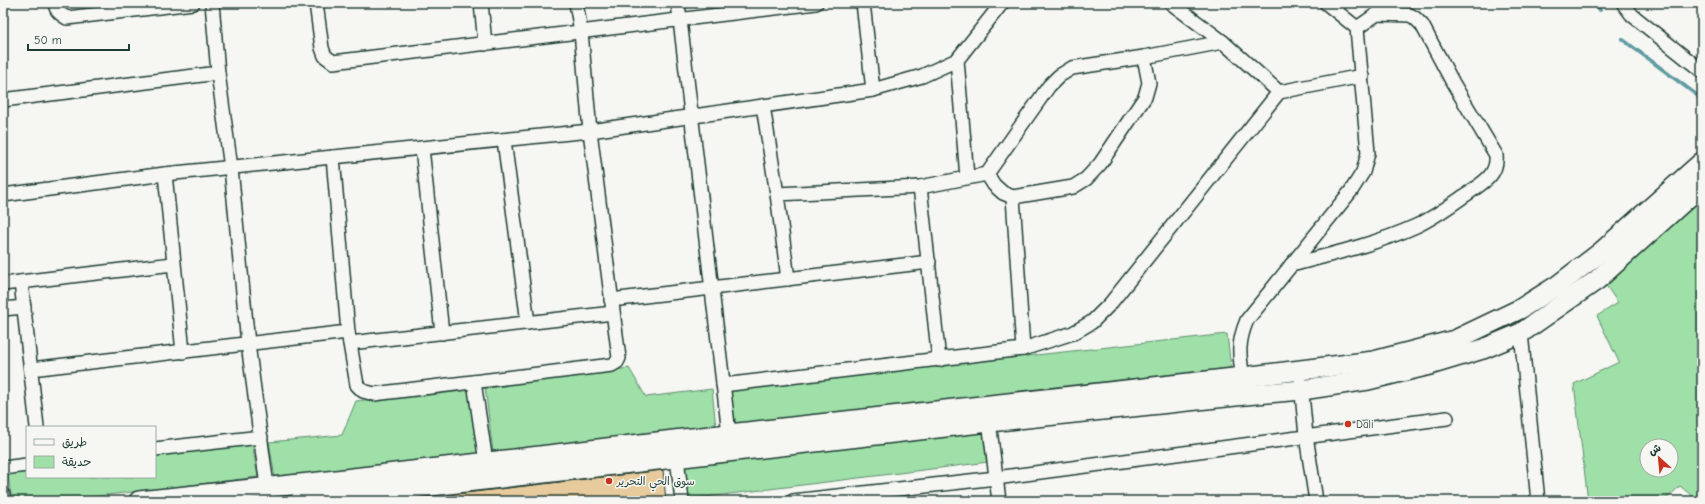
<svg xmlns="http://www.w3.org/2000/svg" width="1705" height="504" font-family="'Comic Neue','Playpen Sans Arabic',sans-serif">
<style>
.green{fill:#9fdfa8;stroke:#5f8e6e;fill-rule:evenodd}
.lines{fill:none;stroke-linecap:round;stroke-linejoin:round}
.stream{stroke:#619ba2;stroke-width:4}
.building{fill:#e8cb9c;stroke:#1f3d34}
.street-casing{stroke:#1f3d34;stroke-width:16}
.secondary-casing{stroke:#1f3d34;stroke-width:22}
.street{stroke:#f6f6f2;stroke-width:13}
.secondary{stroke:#f6f6f2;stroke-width:19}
.poi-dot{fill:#c8321e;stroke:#f6f6f2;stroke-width:1.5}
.labels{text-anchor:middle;stroke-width:3;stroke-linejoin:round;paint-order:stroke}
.poi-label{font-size:11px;fill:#1f3d34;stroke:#f6f6f2;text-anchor:start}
</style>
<rect width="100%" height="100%" fill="#f6f6f2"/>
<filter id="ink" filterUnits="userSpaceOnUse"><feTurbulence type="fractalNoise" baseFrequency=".025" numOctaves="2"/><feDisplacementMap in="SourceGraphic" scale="8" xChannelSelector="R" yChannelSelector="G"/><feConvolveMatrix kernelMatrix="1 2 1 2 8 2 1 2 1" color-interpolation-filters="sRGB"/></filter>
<g filter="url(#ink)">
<g class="green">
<path d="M1702 198V501H1698L1680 486 1664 501H1588L1574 384 1619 362 1597 316 1618 303 1605 284ZM1647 446H1671V470H1647Z"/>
<polygon points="1227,334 1231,368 732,425 727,389"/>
<polygon points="629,368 646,397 712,389 716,428 493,452 485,387"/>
<polygon points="469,387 478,455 275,478 269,442 342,435 356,401"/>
<polygon points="984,429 988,462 689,499 685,465"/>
<polygon points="252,444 258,477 56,501 12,501 7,470 27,468 27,477 155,477 155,455"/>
</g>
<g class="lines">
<g class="stream">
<polyline points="1596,3 1600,10"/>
<polyline points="1622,39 1702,99"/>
</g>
</g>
<polygon class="building" points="663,470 666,501 448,501 448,495"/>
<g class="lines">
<defs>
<g id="street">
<path d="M55 3C56 11 60 14 67 18L193 3"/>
<polyline points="212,3 218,73 231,168 248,344 269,501"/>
<polyline points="316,3 322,48 325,56 333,62 816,3"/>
<polyline points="481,3 485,44"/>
<polyline points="678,3 730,442"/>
<polyline points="863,3 873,90"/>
<polyline points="1171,3 1223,42 1279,92"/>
<polyline points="1623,3 1632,15 1702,71"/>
<polyline points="957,60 967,177"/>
<polyline points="3,100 218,73"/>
<polyline points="763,106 777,194 788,279"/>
<polyline points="504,140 528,323"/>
<polyline points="422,148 442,333"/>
<polyline points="333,157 348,332 357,385 363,391 374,394 612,365 617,362 619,358 590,131 581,32 576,3"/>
<polyline points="165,174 183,352"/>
<polyline points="987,174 994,185 1003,193 1013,197 1073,187 1086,179 1100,164 1145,97 1149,83 1144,57"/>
<polyline points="920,187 939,360"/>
<polyline points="777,194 920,187 987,174 1049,86 1059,76 1072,68 1144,57 1223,42"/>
<polyline points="3,195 165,174 590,131 873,90 922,76 957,60 1002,3"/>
<polyline points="1013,197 1023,349"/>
<path d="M1291 265C1333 254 1376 244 1416 226 1434 218 1451 205 1467 194 1482 183 1498 176 1496 155L1453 83 1422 25 1415 18 1410 15 1377 14 1357 28"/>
<polyline points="21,282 37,427"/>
<polyline points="3,284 173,264"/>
<polyline points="611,300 929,262"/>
<polyline points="3,309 24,307"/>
<polyline points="1521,333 1538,501"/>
<polyline points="350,343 613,313"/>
<polyline points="31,369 348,332"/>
<polyline points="474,382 486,462"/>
<polyline points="1301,383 1306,436 1316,501"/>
<polyline points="723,385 1023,349 1073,333 1092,322 1110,304 1279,92 1362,76"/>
<path d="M1244 385C1240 358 1236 346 1247 320L1351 191 1363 172 1368 153 1357 28 1326 3"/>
<polyline points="988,413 999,501"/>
<polyline points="155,449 261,437"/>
<polyline points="676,449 682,501"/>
<polyline points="3,468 27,465"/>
<polyline points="3,495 4,501"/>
<polyline points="793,501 996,478 1447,418"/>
</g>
<g id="secondary">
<polyline points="139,501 319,482 674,440 1243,377 1374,361 1455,340 1520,309 1558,285 1601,252 1702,162"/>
<polyline points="300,501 989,422 1245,395 1302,390 1368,380 1430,365 1483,349 1521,333 1597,280 1702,185"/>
</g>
</defs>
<use href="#street" class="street-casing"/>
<use href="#secondary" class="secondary-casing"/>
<use href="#street" class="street"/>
<use href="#secondary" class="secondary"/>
</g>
</g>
<g class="poi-dot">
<circle cx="1348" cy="424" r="4"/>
<circle cx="609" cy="481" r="4"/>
</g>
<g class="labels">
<g class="poi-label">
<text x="1356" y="428">Dali</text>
<text x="617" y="485">سوق الحي التحرير</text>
</g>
</g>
<rect width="1705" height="504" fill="none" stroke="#f6f6f2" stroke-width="16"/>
<rect x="8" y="8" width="1689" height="488" fill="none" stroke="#1f3d34" stroke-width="1.5" filter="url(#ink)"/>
<rect x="26" y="426" width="130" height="52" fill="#f6f6f2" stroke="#a0aca6"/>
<rect x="34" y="439" width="20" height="6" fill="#f6f6f2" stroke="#a0aca6"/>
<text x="62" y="446" font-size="12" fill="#1f3d34">طريق</text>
<rect x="34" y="456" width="20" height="12" fill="#9fdfa8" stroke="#a0aca6"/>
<text x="62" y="466" font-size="12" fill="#1f3d34">حديقة</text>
<g transform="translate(1659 458) rotate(333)"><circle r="19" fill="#f6f6f2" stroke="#a0aca6"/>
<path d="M0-3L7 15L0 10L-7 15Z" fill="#c8321e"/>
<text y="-6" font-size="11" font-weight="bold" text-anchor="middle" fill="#1f3d34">ش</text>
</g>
<path d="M28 44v6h101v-6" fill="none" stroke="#1f3d34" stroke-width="2"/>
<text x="34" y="44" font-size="12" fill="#1f3d34" stroke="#f6f6f2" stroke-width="3" paint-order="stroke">50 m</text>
</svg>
